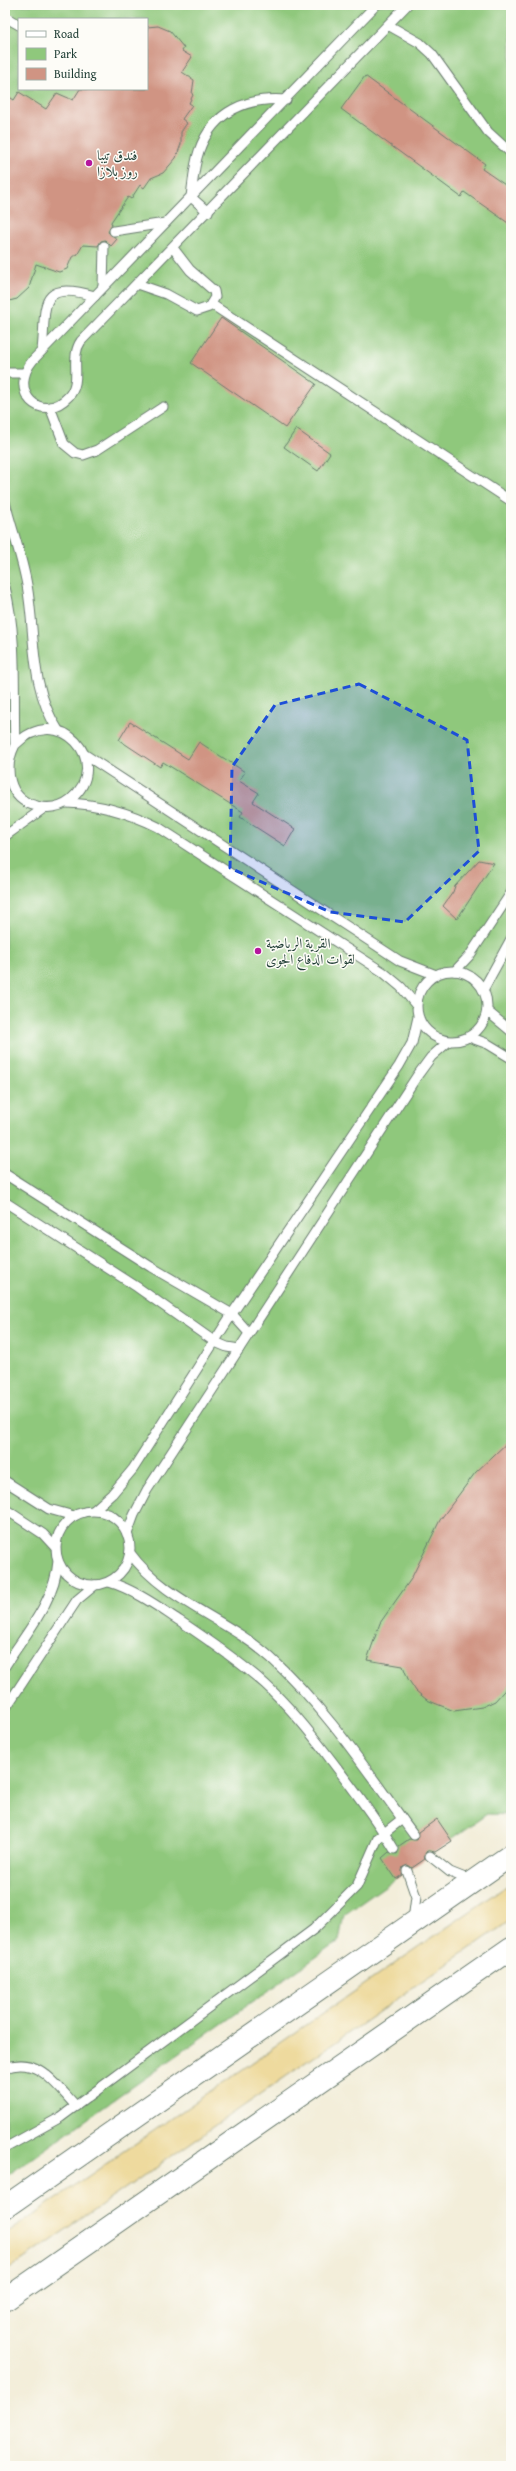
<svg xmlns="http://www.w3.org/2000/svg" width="516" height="2471" font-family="'Gentium Book Plus',Amiri,serif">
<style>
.green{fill:#8fc87c;stroke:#578258;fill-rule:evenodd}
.sand{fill:#eeda9e;stroke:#868c69}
.building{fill:#d09483}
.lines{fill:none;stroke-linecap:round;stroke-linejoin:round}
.service-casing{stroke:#697b6e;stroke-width:11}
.tertiary-casing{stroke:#697b6e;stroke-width:24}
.service{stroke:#fff;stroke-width:9}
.tertiary{stroke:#fff;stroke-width:22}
.marked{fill:#1d4ed8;fill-opacity:0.2;stroke:#1d4ed8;stroke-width:3;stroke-dasharray:8 5;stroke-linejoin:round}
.poi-dot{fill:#b5179e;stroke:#fdfcf7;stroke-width:1.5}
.labels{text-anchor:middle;stroke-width:3;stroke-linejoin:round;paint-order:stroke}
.poi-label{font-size:14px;fill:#1f3d34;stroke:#fdfcf7;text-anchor:start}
</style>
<rect width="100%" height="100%" fill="#fdfcf7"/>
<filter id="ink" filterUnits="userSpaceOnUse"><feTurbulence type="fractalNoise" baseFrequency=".025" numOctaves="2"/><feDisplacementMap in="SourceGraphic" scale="8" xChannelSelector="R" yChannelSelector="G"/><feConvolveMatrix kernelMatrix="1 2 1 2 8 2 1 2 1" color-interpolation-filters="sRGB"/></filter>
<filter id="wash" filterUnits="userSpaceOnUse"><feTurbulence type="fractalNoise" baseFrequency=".012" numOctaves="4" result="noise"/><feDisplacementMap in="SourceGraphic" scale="16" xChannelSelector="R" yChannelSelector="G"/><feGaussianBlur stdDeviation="0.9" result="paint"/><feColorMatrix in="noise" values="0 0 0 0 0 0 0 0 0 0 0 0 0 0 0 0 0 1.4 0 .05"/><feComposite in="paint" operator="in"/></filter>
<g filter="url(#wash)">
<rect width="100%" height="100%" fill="#f3eeda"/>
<path class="green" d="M5 5H511V1815L487 1814 344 1915 339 1941 8 2175H5ZM19 19H147V89H19Z"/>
<polygon class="sand" points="511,1883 511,1920 5,2272 5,2234"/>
<g id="blocks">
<g class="building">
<polygon points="158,26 170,31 184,48 182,51 192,57 182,72 194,80 192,94 193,95 189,103 192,105 182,119 187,123 181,132 181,144 176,158 163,173 151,178 144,188 140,185 131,199 128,197 111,222 112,225 108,232 117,239 111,246 105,240 101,241 98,246 83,245 77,255 72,257 67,269 59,272 36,264 29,288 17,299 5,302 5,94 14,100 19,92 46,109 57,93 73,100 80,89 147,89 147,27"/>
<polygon points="365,76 485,164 482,169 511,189 511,225 464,192 461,197 341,109"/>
<polygon points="221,318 316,384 285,428 191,363"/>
<polygon points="296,429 330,453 318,471 284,447"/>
<polygon points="130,722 188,759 199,742 245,772 239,781 259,793 253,802 295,829 285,846 240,817 243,812 163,762 160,767 119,740"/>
<polygon points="479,860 494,863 457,919 443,906 453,892 455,886"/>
<polygon points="511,1439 511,1683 495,1701 482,1707 454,1711 427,1700 416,1691 408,1679 403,1666 367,1660 380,1623 411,1579 440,1520 475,1473"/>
<polygon points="437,1819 452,1841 435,1852 427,1851 424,1855 425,1859 412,1868 408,1865 403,1867 402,1875 396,1879 382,1858 389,1852 397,1854 399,1846 409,1839 417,1840 419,1832"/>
</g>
</g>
</g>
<g filter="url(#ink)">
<use href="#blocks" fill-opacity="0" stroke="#697b6e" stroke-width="1"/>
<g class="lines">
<defs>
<g id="service">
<path d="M376 5 33 360C7 391 41 426 69 396 83 380 69 358 81 341L407 5"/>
<polyline points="5,17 19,25"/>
<polyline points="388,25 420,43 432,54 488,132 511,153"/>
<path d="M208 212 191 197C193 181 194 165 199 151 213 111 247 97 286 100"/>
<polyline points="114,231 165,223"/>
<polyline points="137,284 166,294 197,311 209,307 215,297 214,291 190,270 173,248"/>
<polyline points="103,287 104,246"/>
<polyline points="211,304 511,501"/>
<path d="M42 350C47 308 35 279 95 296"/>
<polyline points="5,373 24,373"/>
<polyline points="50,407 64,444 75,453 83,455 97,450 163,407"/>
<path d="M5 502C12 530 22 557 27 585 36 635 29 686 58 730"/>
<path d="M5 587C18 639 13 692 15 745 4 767 7 800 37 806 49 809 61 807 71 799 114 763 59 700 15 745"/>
<polyline points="84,754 400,961 436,975"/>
<path d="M67 803C100 804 128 812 158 827L383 972 401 987 416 1005"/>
<polyline points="5,836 44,808"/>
<circle cx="452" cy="1006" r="35"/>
<polyline points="455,971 470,955 511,893"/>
<polyline points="483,990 511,939"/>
<polyline points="487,1011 511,1031"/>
<polyline points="469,1037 488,1044 511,1058"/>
<polyline points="5,1174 151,1267 232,1314 249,1333"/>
<polyline points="5,1202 137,1287 215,1342 227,1347 239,1349"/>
<polyline points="5,1481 49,1509 74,1516"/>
<polyline points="5,1509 43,1534 55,1547"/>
<polyline points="94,1510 112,1494 133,1469 232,1314 399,1066 412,1043 418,1017"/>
<circle cx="93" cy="1548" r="37"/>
<polyline points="127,1534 134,1515 147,1490 417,1076 431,1057 448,1042"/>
<path d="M130 1553C165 1601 228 1619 271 1658 327 1709 369 1774 414 1835"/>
<path d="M109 1582C135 1590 157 1606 180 1621 210 1641 239 1661 265 1684 290 1707 311 1733 331 1760 353 1789 375 1817 394 1849"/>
<path d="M5 1666C26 1633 55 1601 58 1561"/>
<polyline points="5,1709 77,1600 95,1585"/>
<polyline points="430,1856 450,1872 470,1880"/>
<polyline points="407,1871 416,1897 413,1920"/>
<path d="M5 2068C38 2055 56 2085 76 2106"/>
<polyline points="5,2148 61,2117 314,1929 357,1886 378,1838 402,1819"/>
</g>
<g id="tertiary">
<polyline points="5,2207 511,1855"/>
<polyline points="5,2300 511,1948"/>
</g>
</defs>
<use href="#service" class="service-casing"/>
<use href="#tertiary" class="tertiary-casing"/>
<use href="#service" class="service"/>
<use href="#tertiary" class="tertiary"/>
</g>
</g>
<path class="marked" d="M359 684 467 740 479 851 405 922 330 912 230 868 232 767 275 705Z"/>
<g class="poi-dot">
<circle cx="89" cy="163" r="4"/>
<circle cx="258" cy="951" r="4"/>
</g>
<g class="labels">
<g class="poi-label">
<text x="97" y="160">فندق تيبا<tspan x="97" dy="16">روز بلازا</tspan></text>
<text x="266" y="948">القرية الرياضية<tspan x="266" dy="16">لقوات الدفاع الجوى</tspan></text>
</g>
</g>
<rect width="516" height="2471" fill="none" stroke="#fdfcf7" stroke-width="20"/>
<rect x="18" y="18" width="130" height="72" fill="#fdfcf7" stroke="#a4b0a9"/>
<rect x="26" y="31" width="20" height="6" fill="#ffffff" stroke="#a4b0a9"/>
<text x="54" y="38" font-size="12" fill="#1f3d34">Road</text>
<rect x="26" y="48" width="20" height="12" fill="#8fc87c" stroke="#a4b0a9"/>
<text x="54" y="58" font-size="12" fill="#1f3d34">Park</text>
<rect x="26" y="68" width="20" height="12" fill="#d09483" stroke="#a4b0a9"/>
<text x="54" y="78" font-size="12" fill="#1f3d34">Building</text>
</svg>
